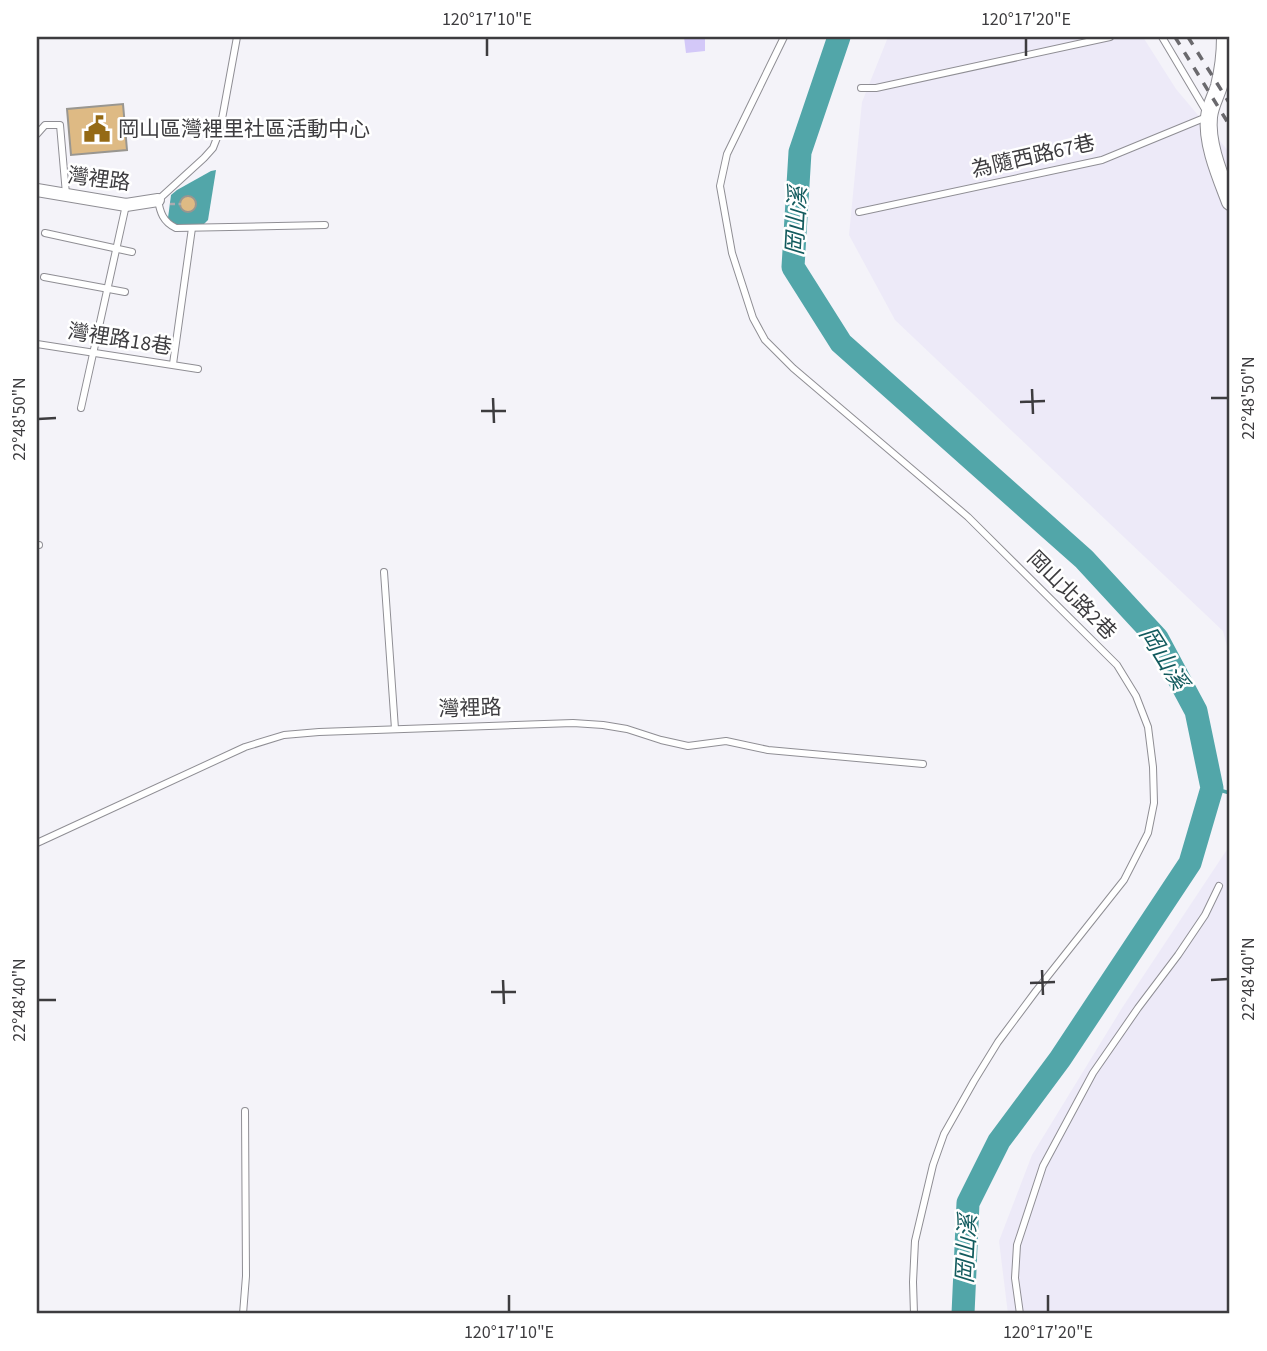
<svg xmlns="http://www.w3.org/2000/svg" width="1267" height="1351" font-family="'Source Sans 3','Noto Sans TC',sans-serif">
<style>
.built{fill:#edeaf8}
.green{fill:#d3c8f8}
.water{fill:#52a6a9}
.lines{fill:none;stroke-linecap:round;stroke-linejoin:round}
.stream{stroke:#52a6a9;stroke-width:3.5}
.river{stroke:#52a6a9;stroke-width:23}
.building{fill:#deba84;stroke:#999690;stroke-width:2}
.service-casing{stroke:#8f8e94;stroke-width:8}
.minor-casing{stroke:#8f8e94;stroke-width:14}
.tertiary-casing{stroke:#8f8e94;stroke-width:18}
.path{stroke:#acabb0;stroke-width:2.5;stroke-dasharray:5 3.5;stroke-linecap:butt}
.service{stroke:#fff;stroke-width:6}
.minor{stroke:#fff;stroke-width:12}
.tertiary{stroke:#fff;stroke-width:16}
.rail{stroke:#6a696d;stroke-width:3.5;stroke-dasharray:9 9;stroke-linecap:butt}
.ticks{fill:none;stroke:#3d3c3f;stroke-width:2.5}
.labels{text-anchor:middle;stroke-width:5;stroke-linejoin:round;paint-order:stroke}
.poi-label{font-size:21px;fill:#3d3c3f;stroke:#fff;text-anchor:start}
.street-label{font-size:21px;fill:#3d3c3f;stroke:#fff}
.water-label{font-size:23px;font-style:italic;fill:#135b5e;stroke:#fff}
.neatline{fill:none;stroke:#3d3c3f;stroke-width:2.5}
.ticks-label{font-size:18px;text-anchor:middle;fill:#3d3c3f}
</style>
<rect width="100%" height="100%" fill="#f4f3f9"/>
<g class="built">
<polygon points="888,37 1143,37 1176,89 1230,153 1230,658 1223,631 895,320 849,235 862,102"/>
<polygon points="1230,845 1230,1314 1008,1314 999,1241 1032,1155 1122,1008"/>
</g>
<polygon class="green" points="684,37 705,37 705,51 686,53"/>
<polygon class="water" points="216,170 208,220 203,225 171,224 168,218 171,195 177,190 211,171"/>
<g class="lines">
<polyline class="stream" points="1212,788 1230,793"/>
<polyline class="river" points="839,37 800,152 793,267 841,343 1084,559 1157,638 1196,711 1212,788 1190,863 1060,1059 999,1141 968,1203 963,1314"/>
</g>
<g class="building">
<polygon points="123,104 127,150 71,155 67,109"/>
<circle cx="188" cy="204" r="8"/>
</g>
<g class="lines">
<defs>
<g id="service">
<path d="M237 37 220 130 213 148 204 158 158 200C160 212 163 222 176 228L325 225"/>
<polyline points="784,37 727,154 720,186 732,253 753,318 765,340 793,368 968,517 1117,665 1136,696 1148,727 1153,767 1154,803 1148,833 1124,880 1036,991 998,1042 974,1081 944,1134 933,1165 915,1241 913,1282 914,1314"/>
<polyline points="861,88 876,88 1110,37"/>
<polyline points="37,134 45,125 60,125 66,194"/>
<polyline points="859,212 1102,160 1209,116 1162,37"/>
<polyline points="45,233 132,252"/>
<polyline points="44,277 125,292"/>
<polyline points="37,344 198,369"/>
<polyline points="173,364 192,228"/>
<polyline points="81,408 126,205"/>
<polyline points="37,545 39,545"/>
<polyline points="384,572 395,729"/>
<polyline points="37,843 245,747 284,735 319,732 573,723 603,725 627,729 661,740 688,746 726,741 768,750 923,764"/>
<polyline points="243,1314 246,1276 245,1111"/>
<polyline points="1020,1314 1015,1278 1017,1245 1043,1166 1093,1073 1138,1008 1178,955 1205,915 1219,886"/>
</g>
<polyline id="minor" points="37,190 126,205 158,200"/>
<path id="tertiary" d="M1225 37C1225 53 1223 70 1219 86 1216 96 1210 106 1209 117 1206 144 1221 178 1230 202"/>
</defs>
<use href="#service" class="service-casing"/>
<use href="#minor" class="minor-casing"/>
<use href="#tertiary" class="tertiary-casing"/>
<polyline class="path" points="170,204 181,204"/>
<use href="#service" class="service"/>
<use href="#minor" class="minor"/>
<use href="#tertiary" class="tertiary"/>
<g class="rail">
<polyline points="1175,37 1230,126"/>
<polyline points="1188,37 1230,104"/>
</g>
</g>
<path class="ticks" d="M487 38V56M1026 38V56M1032 389 1033 414M493 398 494 423M1211 398H1228M1020 402 1045 401M481 411H506M38 419 56 418M1042 970 1043 995M503 980 504 1004M1211 980 1228 979M1030 983 1055 982M491 992H516M38 1000H56M509 1295V1312M1048 1295V1312"/>
<defs>
<symbol id="civic-bare" viewBox="-9 -9 18 18"><path d="M-.6-6.5H3V-4.5H.6V-3L4-1V1h2V6H-6V1h2V-1L-.6-3ZM-1.2 2.5V6h2.4V2.5Z" fill="#956a15" stroke="#fff" stroke-width="2.5" paint-order="stroke"/></symbol>
</defs>
<g fill-rule="evenodd">
<use href="#civic-bare" x="78" y="110" width="38" height="38"/>
</g>
<g class="labels">
<g class="poi-label">
<text x="118" y="136">岡山區灣裡里社區活動中心</text>
</g>
<g class="street-label">
<text transform="translate(1033 156) rotate(-13)" y="7">為隨西路67巷</text>
<text transform="translate(99 179) rotate(7)" y="7">灣裡路</text>
<text transform="translate(120 339) rotate(9)" y="7">灣裡路18巷</text>
<text transform="translate(1072 595) rotate(45)" y="7">岡山北路2巷</text>
<text transform="translate(470 708) rotate(-2)" y="7">灣裡路</text>
</g>
<g class="water-label">
<text transform="translate(796 221) rotate(-87)" y="8">岡山溪</text>
<text transform="translate(1164 658) rotate(58)" y="8">岡山溪</text>
<text transform="translate(966 1249) rotate(-87)" y="8">岡山溪</text>
</g>
</g>
<rect width="1267" height="1351" fill="none" stroke="#ffffff" stroke-width="77"/>
<rect x="38" y="38" width="1190" height="1274" class="neatline"/>
<g class="ticks-label">
<text x="487" y="25">120°17'10"E</text>
<text x="1026" y="25">120°17'20"E</text>
<text transform="translate(1248 398) rotate(-90)" y="6">22°48'50"N</text>
<text transform="translate(19 419) rotate(-90)" y="6">22°48'50"N</text>
<text transform="translate(1248 979) rotate(-90)" y="6">22°48'40"N</text>
<text transform="translate(19 1000) rotate(-90)" y="6">22°48'40"N</text>
<text x="509" y="1338">120°17'10"E</text>
<text x="1048" y="1338">120°17'20"E</text>
</g>
</svg>
